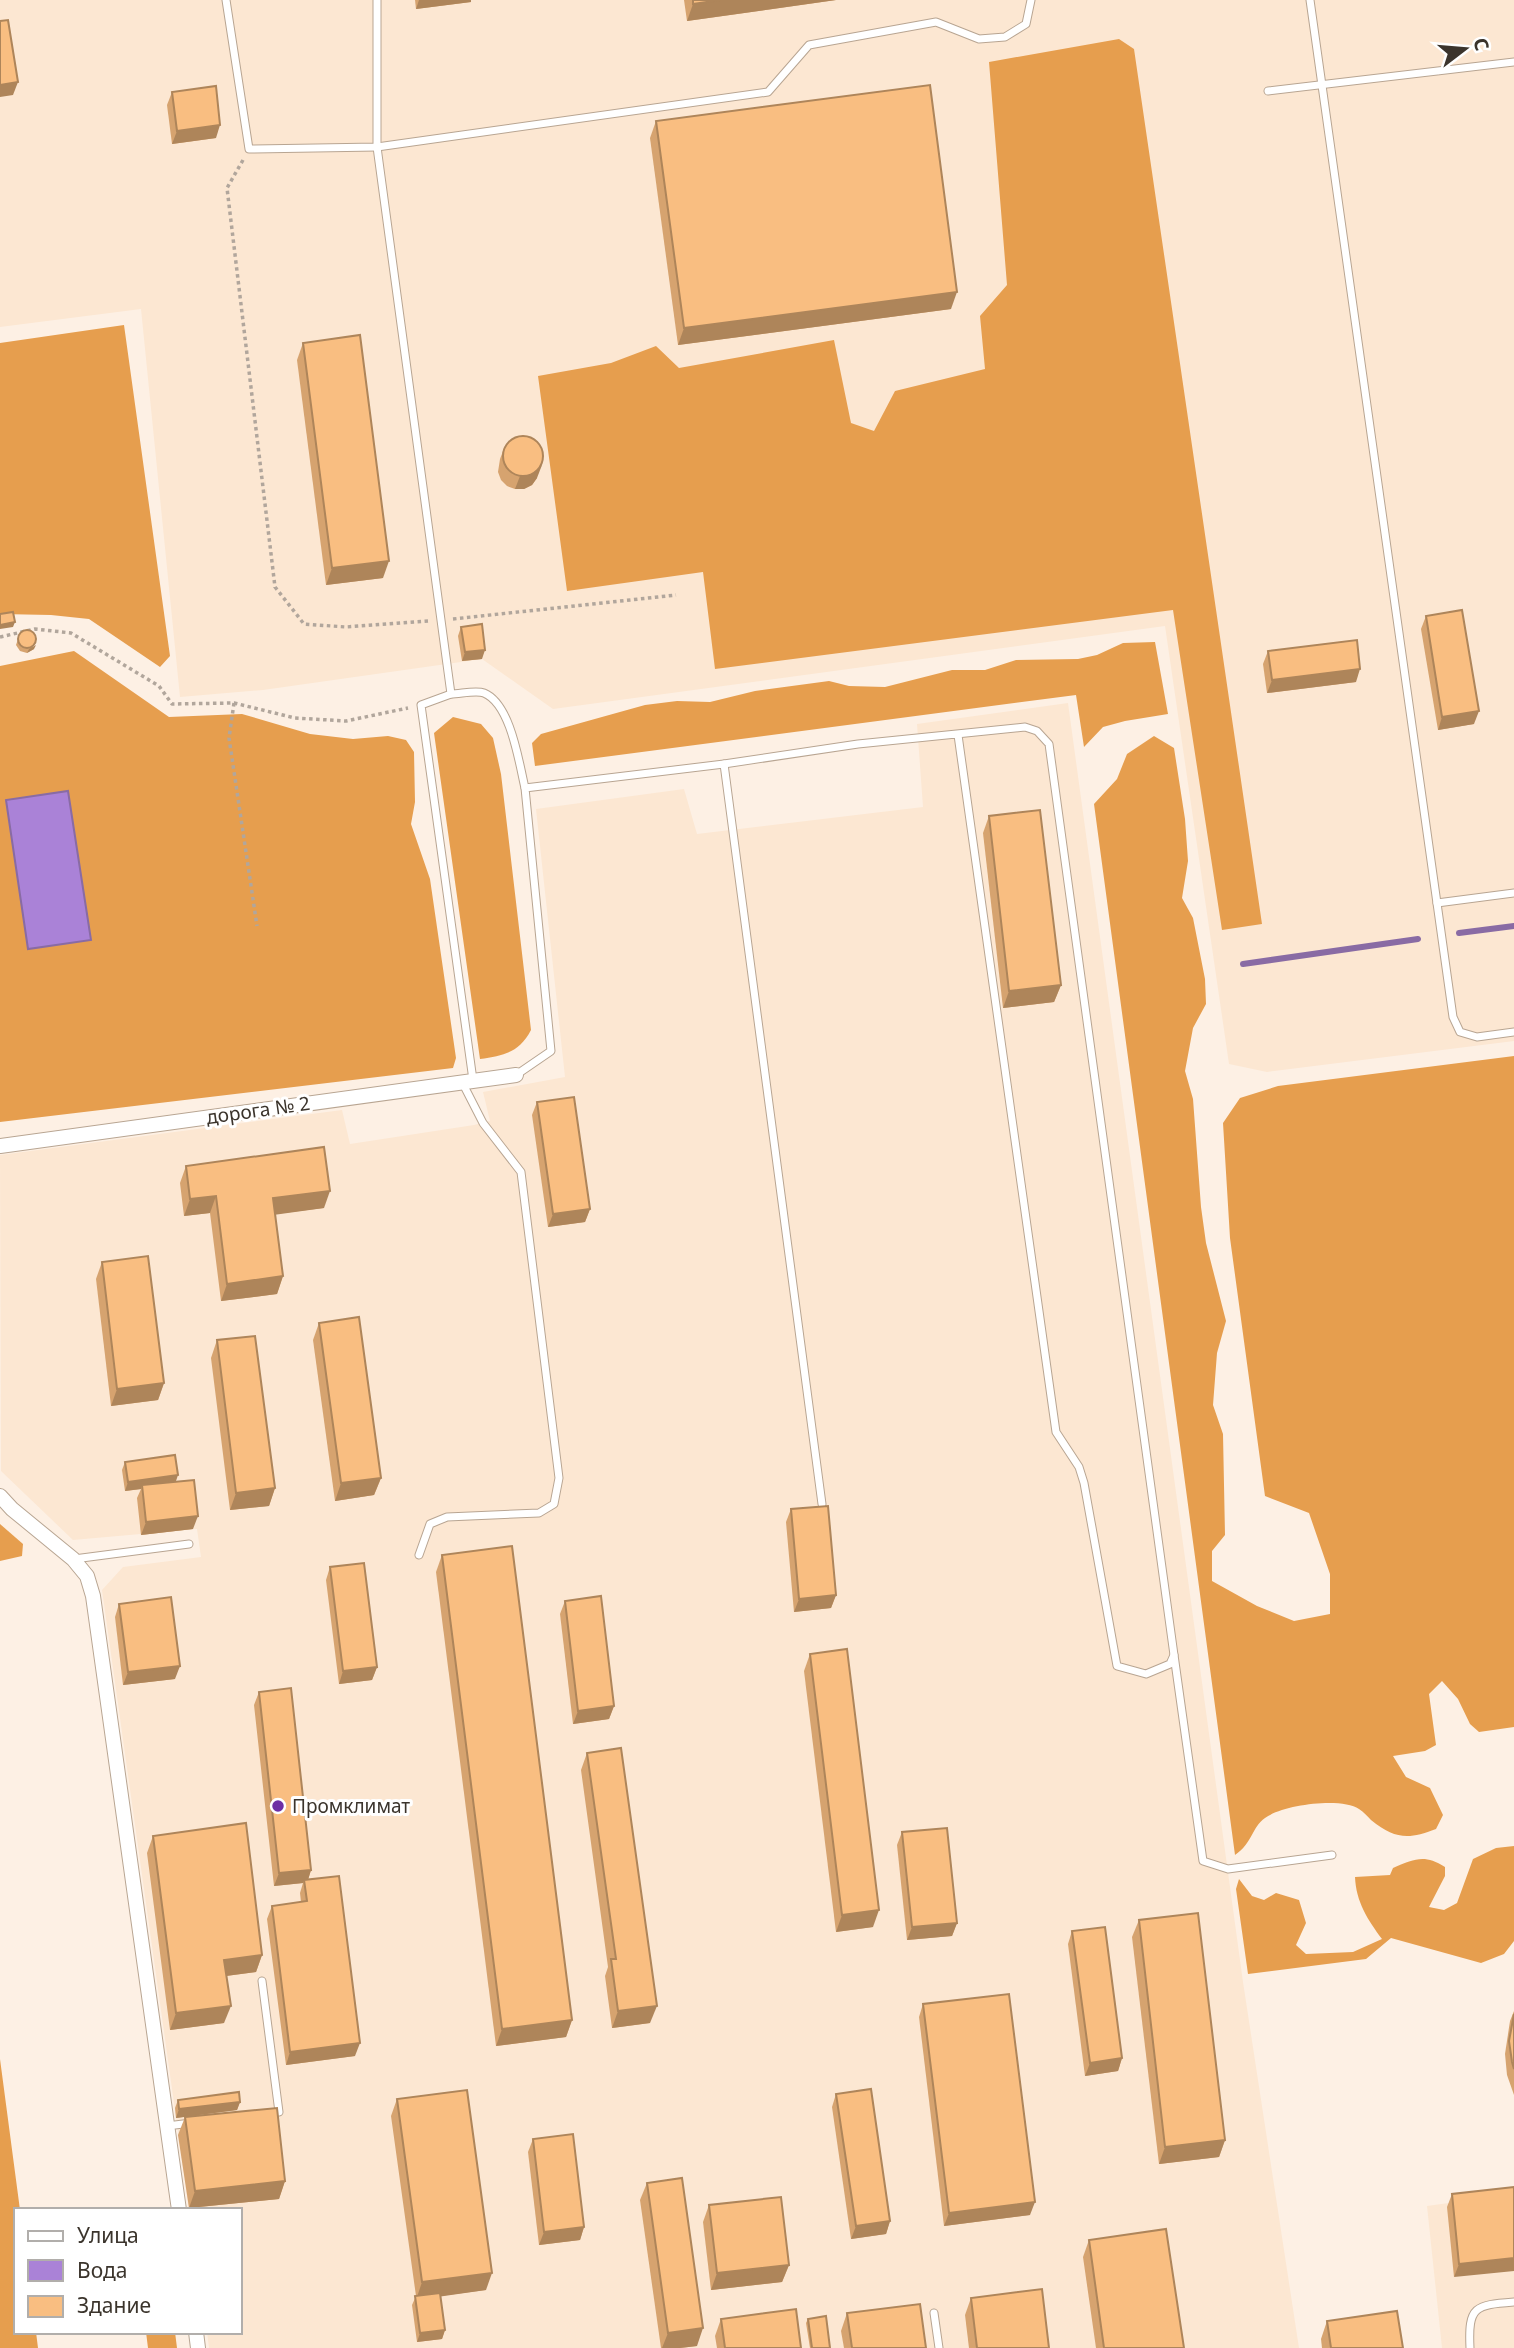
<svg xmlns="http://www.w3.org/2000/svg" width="1514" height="2348" font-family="'Noto Sans',sans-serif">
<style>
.built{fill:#fce7d2}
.forest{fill:#e69e4e}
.water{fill:#aa82d7;stroke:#896ba4;stroke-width:2}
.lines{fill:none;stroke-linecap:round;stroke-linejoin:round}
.stream{stroke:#896ba4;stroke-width:6}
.service-casing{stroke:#b8a592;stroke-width:9}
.minor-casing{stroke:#b8a592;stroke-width:16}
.path{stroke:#b1a69c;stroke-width:3.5;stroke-dasharray:3.5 3.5;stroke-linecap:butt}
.service{stroke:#fff;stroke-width:7}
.minor{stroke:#fff;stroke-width:14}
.wall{fill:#d6a36f}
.shaded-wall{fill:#ae855a}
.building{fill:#f9be81;stroke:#ae855a;stroke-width:2}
.poi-dot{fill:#6e2fa4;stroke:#fff;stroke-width:2.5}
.labels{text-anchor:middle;stroke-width:6;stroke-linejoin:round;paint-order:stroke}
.street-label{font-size:19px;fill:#3b342c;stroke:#fff}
.poi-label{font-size:19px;fill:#3b342c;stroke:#fff;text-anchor:start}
</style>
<rect width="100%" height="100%" fill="#fdf0e4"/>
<g class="built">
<polygon points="0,0 1514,0 1514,1041 1267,1072 1229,1064 1165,626 553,709 482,659 263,690 180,697 141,309 0,327"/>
<polygon points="1068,703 1243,1982 1299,2348 209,2348 207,2332 240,2332 240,2210 189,2210 102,1590 123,1567 201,1557 197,1529 73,1540 1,1471 0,1155 342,1110 350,1144 474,1125 490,1121 483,1092 565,1077 536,809 684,789 697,834 923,807 917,724"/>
<polygon points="1514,2194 1514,2348 1442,2348 1427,2206"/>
</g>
<g class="forest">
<polygon points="1119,39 1134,49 1262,924 1222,930 1173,610 715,669 703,572 567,591 538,376 611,363 656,346 679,368 834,340 851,423 874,431 895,391 985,369 980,316 1007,285 989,62"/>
<polygon points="124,325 170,656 160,667 89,619 51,615 0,614 0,343"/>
<polygon points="1155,642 1168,714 1125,721 1103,727 1084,747 1076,695 535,766 532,743 541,734 645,705 677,701 710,702 755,691 829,681 849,686 885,687 952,670 985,670 1016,660 1078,659 1097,655 1123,643"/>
<polygon points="74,651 169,717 242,714 310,734 353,739 388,736 406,740 414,752 415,802 411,824 430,879 456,1058 453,1068 0,1122 0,666"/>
<path d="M453 717 481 724 493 738 501 774 531 1030C519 1053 504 1055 480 1059L434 733Z"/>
<path d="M1154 736 1174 748 1185 819 1188 861 1182 898 1193 918 1205 979 1206 1004 1193 1028 1185 1071 1193 1099 1201 1207 1206 1243 1226 1321 1217 1353 1213 1405 1223 1434 1225 1535 1212 1551V1581L1257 1606 1294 1621 1330 1614V1574L1309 1513 1265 1496 1230 1238 1223 1123 1240 1098 1278 1086 1514 1056V1727L1479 1732 1470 1724 1458 1699 1442 1681 1429 1694 1436 1745 1425 1751 1393 1756 1406 1777 1430 1788 1443 1815 1436 1829C1408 1840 1395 1839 1371 1820 1367 1816 1364 1812 1359 1809 1341 1797 1282 1805 1265 1818 1252 1827 1252 1844 1235 1855L1094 804 1117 779 1127 754Z"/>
<polygon points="0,1524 23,1544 22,1556 0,1561"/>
<path d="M1514 1846V1941L1504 1954 1481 1963 1391 1938 1366 1959 1248 1974 1236 1889 1239 1879 1252 1896 1264 1900 1276 1893 1299 1900 1306 1923 1296 1945 1306 1954 1353 1952 1382 1939C1368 1920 1356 1902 1355 1877L1390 1875 1393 1868C1415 1859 1424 1854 1445 1867V1876L1429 1907 1444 1910 1457 1903 1473 1859 1496 1848Z"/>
<polygon points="0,2059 20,2210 16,2210 16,2332 36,2332 38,2348 0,2348"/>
<polygon points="146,2332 175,2332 177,2348 148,2348"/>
</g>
<polygon class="water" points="68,791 91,940 28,949 6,800"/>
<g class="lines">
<g class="stream">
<polyline points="1459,933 1514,926"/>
<polyline points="1243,964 1418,939"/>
</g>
<defs>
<g id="service">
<polyline points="226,0 249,149 377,147 768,92 809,45 936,22 979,39 1005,37 1026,24 1031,0"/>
<path d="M377 0V147L451 694C460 694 476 690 484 693 511 704 519 763 525 788"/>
<polyline points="1310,0 1453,1017 1460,1032 1477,1037 1514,1032"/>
<polyline points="1268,91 1514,62"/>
<polyline points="451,694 421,705 473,1080"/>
<polyline points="724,764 822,1504"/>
<polyline points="1437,903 1514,893"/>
<polyline points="516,1075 551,1051 525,788 724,764 858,744 1025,727 1037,731 1049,744 1174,1655 1170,1664 1146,1674 1117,1666 1084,1483 1079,1467 1056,1432 958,735"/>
<polyline points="419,1555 430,1524 447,1517 539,1513 554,1504 559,1478 521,1172 483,1123 462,1082"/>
<polyline points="74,1559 189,1544"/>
<polyline points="1174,1655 1203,1861 1228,1869 1332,1855"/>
<polyline points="262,1981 279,2112 269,2113"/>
<polyline points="167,2126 191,2123"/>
<polyline points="934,2313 939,2348"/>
<path d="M1470 2348C1468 2306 1475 2305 1514 2302"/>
</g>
<g id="minor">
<polyline points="0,1146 516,1075"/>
<polyline points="0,1496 12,1509 73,1559 87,1576 93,1596 179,2210"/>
<polyline points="196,2332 198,2348"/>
</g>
</defs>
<use href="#service" class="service-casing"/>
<use href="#minor" class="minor-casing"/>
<g class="path">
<polyline points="243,160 227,188 275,587 304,624 346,627 428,621"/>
<polyline points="453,619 676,595"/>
<polyline points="0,637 35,629 71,633 159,686 172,704 234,703 295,718 346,721 408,708"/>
<polyline points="234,703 229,738 257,926"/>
</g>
<use href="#service" class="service"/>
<use href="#minor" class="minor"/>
</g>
<g class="wall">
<polygon points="415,0 471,0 471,2 416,9"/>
<polygon points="684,0 836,0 687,21"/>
<polygon points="172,92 216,138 172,144 167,105"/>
<polygon points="656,121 951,309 678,345 650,138"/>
<polygon points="303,343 383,578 326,585 297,360"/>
<polygon points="505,446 537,478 532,485 524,489 515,489 507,486 501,480 498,472 500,459"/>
<polygon points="1426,616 1474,724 1438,730 1421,629"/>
<polygon points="461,627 482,659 462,661 458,636"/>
<polygon points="20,633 34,649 27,653 20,651 16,645"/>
<polygon points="1268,651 1356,682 1267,693 1263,664"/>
<polygon points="989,816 1061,985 1054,1002 1003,1008 983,833"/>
<polygon points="537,1102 590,1209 585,1222 548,1227 532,1115"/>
<polygon points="186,1166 324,1208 275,1214 283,1276 277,1294 221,1301 210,1213 184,1216 180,1183"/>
<polygon points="102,1262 164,1383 158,1400 111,1406 96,1279"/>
<polygon points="319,1323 381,1478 374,1495 335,1501 313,1340"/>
<polygon points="217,1340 275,1488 269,1506 230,1510 211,1358"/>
<polygon points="125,1462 175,1482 193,1529 141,1535 137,1498 141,1489 125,1491 122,1470"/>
<polygon points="791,1509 836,1595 831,1608 794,1612 786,1522"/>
<polygon points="442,1555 572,2020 566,2037 496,2046 436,1572"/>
<polygon points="330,1567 377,1667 372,1680 339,1684 326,1580"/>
<polygon points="565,1601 614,1706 609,1719 573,1724 560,1614"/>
<polygon points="119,1604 175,1679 123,1685 115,1617"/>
<polygon points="810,1654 873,1927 836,1932 804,1671"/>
<polygon points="259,1692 311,1870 308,1880 355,2056 286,2065 267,1919 272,1906 301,1902 300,1893 303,1883 274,1886 254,1705"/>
<polygon points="587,1753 650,2023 612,2028 605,1976 608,1967 581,1770"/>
<polygon points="902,1832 957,1923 952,1936 907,1940 897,1845"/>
<polygon points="153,1836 262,1955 256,1972 226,1976 224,2023 170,2030 147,1853"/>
<polygon points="1139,1920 1225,2140 1219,2157 1159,2164 1132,1937"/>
<polygon points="1072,1931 1122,2058 1118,2071 1085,2076 1068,1944"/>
<polygon points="923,2004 1030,2215 944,2226 919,2017"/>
<polygon points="1514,2011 1514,2095 1507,2075 1505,2054 1510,2021"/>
<polygon points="836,2094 890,2221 886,2234 851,2239 832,2107"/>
<polygon points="397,2099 486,2290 440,2296 445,2330 442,2339 417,2342 412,2305 416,2296 391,2116"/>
<polygon points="178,2100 240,2102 237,2110 176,2118 175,2108"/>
<polygon points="185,2117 285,2181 279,2199 189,2208 178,2135"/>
<polygon points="533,2139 584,2227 580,2240 539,2245 528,2152"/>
<polygon points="647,2183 697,2346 680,2348 661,2348 640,2200"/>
<polygon points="1514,2187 1454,2277 1447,2207 1452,2194"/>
<polygon points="709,2205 789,2265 782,2282 711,2290 703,2222"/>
<polygon points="1089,2240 1184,2348 1096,2348 1083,2257"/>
<polygon points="971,2298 1049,2348 969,2348 965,2315"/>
<polygon points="847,2313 926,2348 844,2348 841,2331"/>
<polygon points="721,2319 801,2348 717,2348 715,2336"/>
<polygon points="808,2319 830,2348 810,2348 806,2323"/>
<polygon points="1327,2321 1403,2348 1322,2348 1321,2339"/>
</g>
<g class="shaded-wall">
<polygon points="419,0 471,0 471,2 416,9"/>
<polygon points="720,0 836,0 687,21 693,4"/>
<polygon points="18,82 13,95 0,97 0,85"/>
<polygon points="220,125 216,138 172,144 177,131"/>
<polygon points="957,292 951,309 678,345 684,328"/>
<polygon points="542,465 537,478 532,485 524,489 515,489 520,476"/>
<polygon points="389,561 383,578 326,585 332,568"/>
<polygon points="15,622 13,627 0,629 0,625"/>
<polygon points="36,645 34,649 27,653 29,649"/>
<polygon points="485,650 482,659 462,661 465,652"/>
<polygon points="1360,669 1356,682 1267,693 1272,680"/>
<polygon points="1479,711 1474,724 1438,730 1442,717"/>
<polygon points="1061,985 1054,1002 1003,1008 1009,991"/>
<polygon points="330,1191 324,1208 266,1216 273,1198"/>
<polygon points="216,1196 210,1213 184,1216 190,1199"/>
<polygon points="590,1209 585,1222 548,1227 553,1214"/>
<polygon points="283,1276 277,1294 221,1301 227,1284"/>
<polygon points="164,1383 158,1400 111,1406 117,1389"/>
<polygon points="178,1475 175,1484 142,1485 141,1489 125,1491 128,1482"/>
<polygon points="381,1478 374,1495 335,1501 341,1483"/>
<polygon points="275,1488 269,1506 230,1510 236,1493"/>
<polygon points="198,1516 193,1529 141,1535 146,1522"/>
<polygon points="836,1595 831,1608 794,1612 799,1599"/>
<polygon points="180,1666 175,1679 123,1685 128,1672"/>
<polygon points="377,1667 372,1680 339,1684 343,1671"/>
<polygon points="614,1706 609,1719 573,1724 578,1711"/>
<polygon points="311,1870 307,1883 304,1880 303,1883 274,1886 279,1873"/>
<polygon points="879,1910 873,1927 836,1932 842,1915"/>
<polygon points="957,1923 952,1936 907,1940 912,1927"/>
<polygon points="262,1955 256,1972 218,1977 224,1960"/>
<polygon points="231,2006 224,2023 170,2030 176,2013"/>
<polygon points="657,2006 650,2023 612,2028 618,2011"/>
<polygon points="572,2020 566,2037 496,2046 502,2029"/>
<polygon points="360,2043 355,2056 286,2065 290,2052"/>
<polygon points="1122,2058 1118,2071 1085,2076 1090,2063"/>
<polygon points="240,2102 237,2110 176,2118 179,2109"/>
<polygon points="1225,2140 1219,2157 1159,2164 1165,2147"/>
<polygon points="285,2181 279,2199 189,2208 195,2191"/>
<polygon points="1035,2202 1030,2215 944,2226 949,2213"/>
<polygon points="890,2221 886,2234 851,2239 856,2226"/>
<polygon points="584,2227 580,2240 539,2245 544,2232"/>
<polygon points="1514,2258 1514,2271 1454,2277 1459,2264"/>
<polygon points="789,2265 782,2282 711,2290 717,2273"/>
<polygon points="492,2273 486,2290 416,2300 422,2282"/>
<polygon points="703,2328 697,2346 680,2348 662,2348 668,2333"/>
<polygon points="445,2330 442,2339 417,2342 420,2333"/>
</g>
<g class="building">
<polygon points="693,0 720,0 693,4"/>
<polygon points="8,20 18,82 0,85 0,21"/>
<polygon points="930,85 957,292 684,328 656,121"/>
<polygon points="216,86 220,125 177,131 172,92"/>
<polygon points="360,335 389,561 332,568 303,343"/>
<circle cx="523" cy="456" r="20"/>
<polygon points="1462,610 1479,711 1442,717 1426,616"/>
<polygon points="13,612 15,622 0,625 0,614"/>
<polygon points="482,624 485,650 465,652 461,627"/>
<circle cx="27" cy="639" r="9"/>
<polygon points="1357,640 1360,669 1272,680 1268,651"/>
<polygon points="1040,810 1061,985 1009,991 989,816"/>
<polygon points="574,1097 590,1209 553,1214 537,1102"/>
<polygon points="324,1147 330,1191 273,1198 283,1276 227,1284 216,1196 190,1199 186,1166"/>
<polygon points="148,1256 164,1383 117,1389 102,1262"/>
<polygon points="359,1317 381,1478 341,1483 319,1323"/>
<polygon points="255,1336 275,1488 236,1493 217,1340"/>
<polygon points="175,1455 178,1475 128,1482 125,1462"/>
<polygon points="194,1480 198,1516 146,1522 142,1485"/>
<polygon points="828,1506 836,1595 799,1599 791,1509"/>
<polygon points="512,1546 572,2020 502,2029 442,1555"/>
<polygon points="364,1563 377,1667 343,1671 330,1567"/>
<polygon points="601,1596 614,1706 578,1711 565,1601"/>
<polygon points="171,1597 180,1666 128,1672 119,1604"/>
<polygon points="847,1649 879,1910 842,1915 810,1654"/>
<polygon points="291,1688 311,1870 279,1873 259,1692"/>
<polygon points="621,1748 657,2006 618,2011 611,1959 616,1959 587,1753"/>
<polygon points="246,1823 262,1955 224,1960 231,2006 176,2013 153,1836"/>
<polygon points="947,1828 957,1923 912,1927 902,1832"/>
<polygon points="339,1876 360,2043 290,2052 272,1906 307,1901 304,1880"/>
<polygon points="1198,1913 1225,2140 1165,2147 1139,1920"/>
<polygon points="1105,1927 1122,2058 1090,2063 1072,1931"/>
<polygon points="1009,1994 1035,2202 949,2213 923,2004"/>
<polygon points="1514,2014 1514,2069 1512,2062 1509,2041"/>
<polygon points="871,2089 890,2221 856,2226 836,2094"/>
<polygon points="467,2090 492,2273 422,2282 397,2099"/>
<polygon points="239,2092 240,2102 179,2109 178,2100"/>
<polygon points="277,2108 285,2181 195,2191 185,2117"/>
<polygon points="573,2134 584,2227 544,2232 533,2139"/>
<polygon points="682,2178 703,2328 668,2333 647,2183"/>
<polygon points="1514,2187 1514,2258 1459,2264 1452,2194"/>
<polygon points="781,2197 789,2265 717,2273 709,2205"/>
<polygon points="1166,2229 1184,2348 1104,2348 1089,2240"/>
<polygon points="1042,2289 1049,2348 977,2348 971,2298"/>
<polygon points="440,2293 445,2330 420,2333 415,2296"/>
<polygon points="920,2304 926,2348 852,2348 847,2313"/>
<polygon points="796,2309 801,2348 725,2348 721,2319"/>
<polygon points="1397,2311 1403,2348 1331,2348 1327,2321"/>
<polygon points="826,2316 830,2348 812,2348 808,2319"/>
</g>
<circle class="poi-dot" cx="278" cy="1806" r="7"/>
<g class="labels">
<g class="street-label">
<text transform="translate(258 1110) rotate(-8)" y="7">дорога № 2</text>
</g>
<g class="poi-label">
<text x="292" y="1813">Промклимат</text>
</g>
</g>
<rect x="14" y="2208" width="228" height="126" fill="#ffffff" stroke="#b1aeab" stroke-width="2"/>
<rect x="28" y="2231" width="35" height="10" fill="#ffffff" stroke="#b1aeab" stroke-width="2"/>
<text x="77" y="2243" font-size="21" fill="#3b342c">Улица</text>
<rect x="28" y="2260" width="35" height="21" fill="#aa82d7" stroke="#b1aeab" stroke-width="2"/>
<text x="77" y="2278" font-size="21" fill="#3b342c">Вода</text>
<rect x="28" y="2296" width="35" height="21" fill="#f9be81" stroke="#b1aeab" stroke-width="2"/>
<text x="77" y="2313" font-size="21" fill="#3b342c">Здание</text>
<g transform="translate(1465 49) rotate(74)" stroke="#ffffff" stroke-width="5" paint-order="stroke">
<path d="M0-5L12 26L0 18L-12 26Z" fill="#3b342c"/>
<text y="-10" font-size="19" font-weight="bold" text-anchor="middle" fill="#3b342c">С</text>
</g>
</svg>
